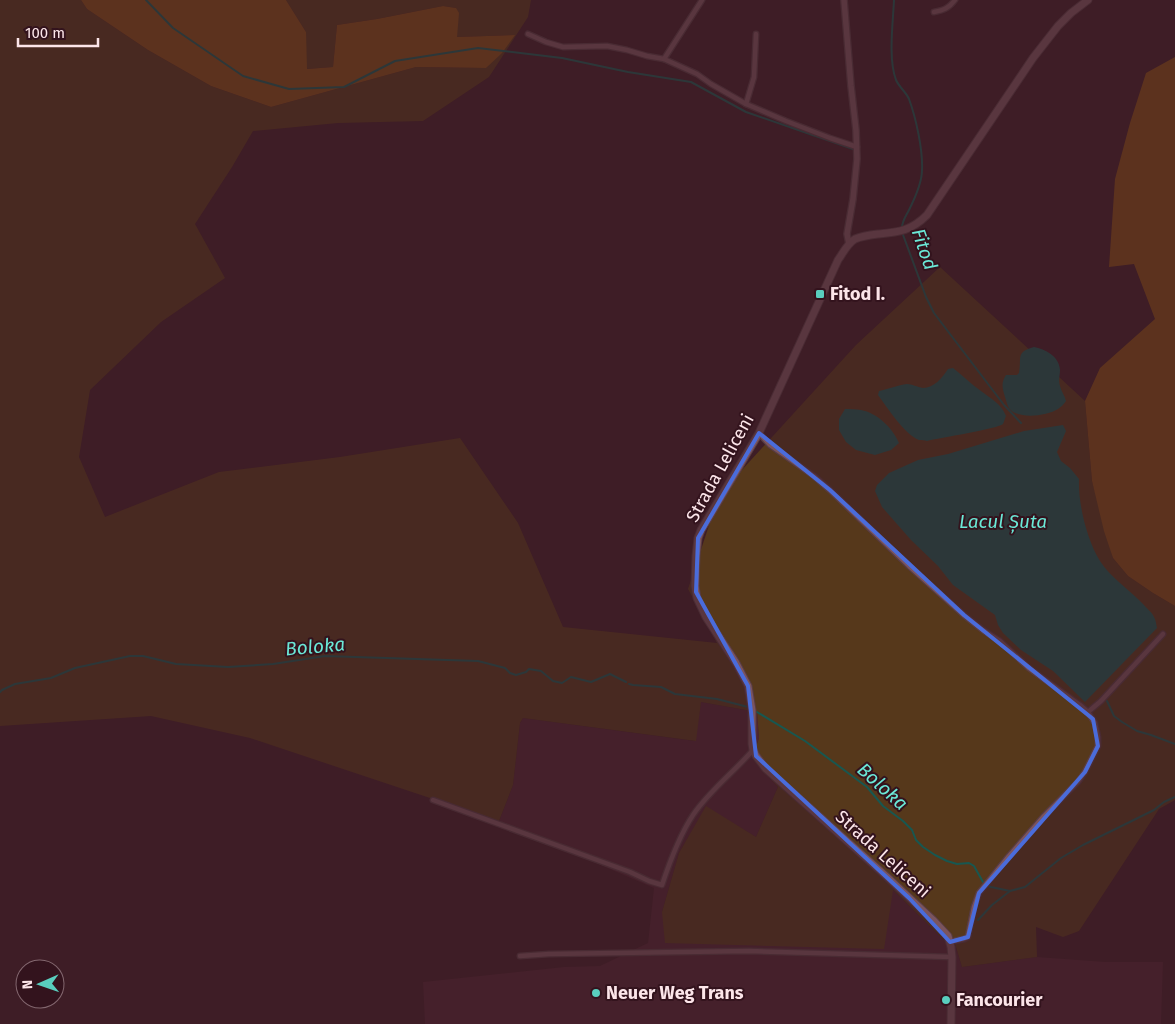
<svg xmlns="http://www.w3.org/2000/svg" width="1175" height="1024" font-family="'Fira Sans',sans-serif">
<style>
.built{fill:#4e2531}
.green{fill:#56381b}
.forest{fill:#804d15}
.water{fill:#185750}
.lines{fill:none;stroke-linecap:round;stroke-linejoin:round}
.stream{stroke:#185750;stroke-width:2}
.minor-casing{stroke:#573c43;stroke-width:7}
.tertiary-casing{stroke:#573c43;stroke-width:8}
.secondary-casing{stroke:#573c43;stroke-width:9}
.minor{stroke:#7b545d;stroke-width:4.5}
.tertiary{stroke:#7b545d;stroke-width:5.5}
.secondary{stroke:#7b545d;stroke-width:7}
.marked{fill:none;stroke:#4a6cdb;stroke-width:4;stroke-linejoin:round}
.poi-dot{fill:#59cebe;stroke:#33131d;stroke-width:2}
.labels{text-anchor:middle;stroke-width:4;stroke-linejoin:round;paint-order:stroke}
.poi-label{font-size:18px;font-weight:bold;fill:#fce5e9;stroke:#33131d;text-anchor:start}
.street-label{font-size:18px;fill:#fce5e9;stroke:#33131d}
.water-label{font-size:19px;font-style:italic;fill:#6be8d7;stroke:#33131d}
</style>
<rect width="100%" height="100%" fill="#3e1d26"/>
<polygon class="built" points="701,702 757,712 759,738 752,758 778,787 756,837 706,807 679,853 662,912 893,890 943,939 953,937 962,967 1037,957 1106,962 1163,962 1161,1024 425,1024 423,982 564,967 600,966 648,943 654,888 499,821 513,785 520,723 523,718 695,741"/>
<polygon class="green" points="0,0 81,0 87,9 148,50 211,86 271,107 416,67 486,68 514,35 457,37 456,8 443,6 377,19 337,25 333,67 306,69 306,32 286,0 531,0 528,17 489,77 423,121 338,123 253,131 232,167 195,224 225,278 161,322 90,390 79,457 105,517 219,472 340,457 460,438 518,523 563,627 717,643 688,589 719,495 856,345 940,267 1085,401 1092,481 1113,558 1128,576 1153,593 1175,606 1175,800 1159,809 1079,931 1063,937 1036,927 1037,957 962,967 953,937 943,939 893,890 884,949 665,943 662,912 679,853 706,806 756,837 778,787 752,758 759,738 757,712 701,702 696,741 523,718 520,723 513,785 499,821 250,738 151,716 0,726"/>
<g class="forest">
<polygon points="81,0 286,0 306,32 307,69 333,67 337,25 377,19 443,6 456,8 459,13 457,37 515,35 502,53 486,68 416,67 271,107 211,86 148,50 87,9"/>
<polygon points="1175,57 1175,606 1153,593 1128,576 1113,558 1104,531 1092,481 1085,401 1100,368 1155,319 1134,264 1109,267 1115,179 1130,123 1146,73"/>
</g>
<g class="water">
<path d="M1034 347C1045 349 1059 356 1060 370 1060 375 1058 380 1060 386 1061 391 1065 396 1066 401 1064 404 1061 407 1058 409 1047 416 1017 420 1009 408 1007 405 1006 400 1005 397 1002 387 1001 383 1006 375H1017L1019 373C1022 358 1015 352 1034 347Z"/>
<path d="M953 368C962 375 971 384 981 391 991 399 1001 403 1006 416 1005 418 1004 422 1003 424 997 429 939 438 927 441 925 440 922 440 919 440 905 435 887 407 878 395L879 391C888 389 898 385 907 384 912 384 917 387 923 388 934 388 942 378 948 369Z"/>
<path d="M845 409C850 409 856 409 861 410 877 413 892 427 899 443L891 450 875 455 856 450 846 442 839 430V419Z"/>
<path d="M1063 425 1066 431 1057 452 1061 461 1070 468 1079 479C1078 504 1087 540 1100 561 1111 578 1130 590 1144 605 1147 609 1152 612 1154 617 1156 620 1156 624 1157 628L1085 702 1053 671 1021 650 1003 633 998 625 995 615 953 585 938 566 911 540 882 507 875 491 877 485 889 473 918 460 948 454 1024 431Z"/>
</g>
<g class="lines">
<g class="stream">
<polyline points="146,0 173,28 243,76 289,89 344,87 395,61 478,48 562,58 628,72 691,82 746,112 856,150"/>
<path d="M894 0C893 23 888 59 896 80 899 87 906 92 909 99 916 118 923 150 922 170 922 182 914 200 909 210 906 216 902 221 902 228"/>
<polyline points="902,232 926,297 934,313 1004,405 1021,423"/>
<polyline points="629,684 633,685 661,687 675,694 717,699 748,707"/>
<polyline points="0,692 2,690 15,684 51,678 75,668 130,656 143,656 176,664 228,667 273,664 325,656 478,661 505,668 510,673 516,675 526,672 529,669 541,671 553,681 562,683 571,677 591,682 610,674 626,682"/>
<polyline points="1107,701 1114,716 1122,722 1137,731 1151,735 1175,744"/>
<polyline points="757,712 805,741 867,787 883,806 903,821 912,830 916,840 923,847 935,855 947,861 957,864 969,863 974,866 983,882"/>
<polyline points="988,886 991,887 1010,891 1025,887 1061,858 1083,845 1154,810 1164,802 1175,797"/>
<polyline points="978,920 992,905 1010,891"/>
</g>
<defs>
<g id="minor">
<path d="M934 12C944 10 949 8 955 0"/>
<polyline points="528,34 546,42 563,47 607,46 627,50 647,56 664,59 697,74 711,84 746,104 786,121 830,138 857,147"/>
<polyline points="664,59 702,0"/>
<polyline points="746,104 754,77 756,34"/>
<polyline points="759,433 770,445 814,476 830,490 909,566 964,615 983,630 1000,641 1029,668 1080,705 1088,712 1095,723 1098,737 1098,746 1085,772 1078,782 1044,816 1009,856 979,893 974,907 968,937 964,939 950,942"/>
<polyline points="1088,712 1101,701 1163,634"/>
<path d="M433 800 630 872 649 881 662 885C670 861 679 836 693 815 709 791 734 772 753 750"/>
<polyline points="520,956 549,954 749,951 952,957"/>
</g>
<polyline id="tertiary" points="844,0 851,86 856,130 857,159 853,199 847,234 849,244"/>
<path id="secondary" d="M951 1024 952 957 951 947 948 936 933 920 887 877 766 769 756 756 753 750 752 744V710L748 686 736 663 706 617 697 598 695 586 696 556 698 538 701 530 759 433 838 260C843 253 847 244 855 239 862 236 870 235 878 234 899 232 911 231 927 215L1033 58 1058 26 1071 13 1088 0"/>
</defs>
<use href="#minor" class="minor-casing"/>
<use href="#tertiary" class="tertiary-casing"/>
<use href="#secondary" class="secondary-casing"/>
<use href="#minor" class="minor"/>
<use href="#tertiary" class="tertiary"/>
<use href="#secondary" class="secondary"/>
</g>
<path d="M0 0H1175V1024H0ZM759 433 830 490 964 615 1093 719 1098 746 1085 772 979 893 968 937 950 942 909 898 756 756 748 686 696 592 698 538Z" fill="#3e1d26" fill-opacity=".55" fill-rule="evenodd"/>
<path class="marked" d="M759 433 830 490 964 615 1093 719 1098 746 1085 772 979 893 968 937 950 942 909 898 756 756 748 686 696 592 698 538Z"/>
<g class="poi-dot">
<rect x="815" y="289" width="10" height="10" rx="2.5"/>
<circle cx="596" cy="993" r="5"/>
<circle cx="946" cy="1000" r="5"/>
</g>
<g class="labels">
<g class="poi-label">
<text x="830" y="300">Fitod I.</text>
<text x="606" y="999">Neuer Weg Trans</text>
<text x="956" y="1006">Fancourier</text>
</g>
<g class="street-label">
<text transform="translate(720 468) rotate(-61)" y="6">Strada Leliceni</text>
<text transform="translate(883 854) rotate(42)" y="6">Strada Leliceni</text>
</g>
<g class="water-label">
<text transform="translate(925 249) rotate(71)" y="7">Fitod</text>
<text x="1003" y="528">Lacul Șuta</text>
<text transform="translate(315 646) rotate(-5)" y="7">Boloka</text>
<text transform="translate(883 786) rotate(42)" y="7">Boloka</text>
</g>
</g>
<g transform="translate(40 984) rotate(268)"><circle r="24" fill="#33131d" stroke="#83676f"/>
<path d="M0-4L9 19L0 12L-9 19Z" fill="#59cebe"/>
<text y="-8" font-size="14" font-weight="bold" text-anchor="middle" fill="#fce5e9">N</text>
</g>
<path d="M18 38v8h80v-8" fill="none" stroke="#fce5e9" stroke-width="2.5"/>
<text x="25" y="38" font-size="15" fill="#fce5e9" stroke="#33131d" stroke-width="4" paint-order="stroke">100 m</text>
</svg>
